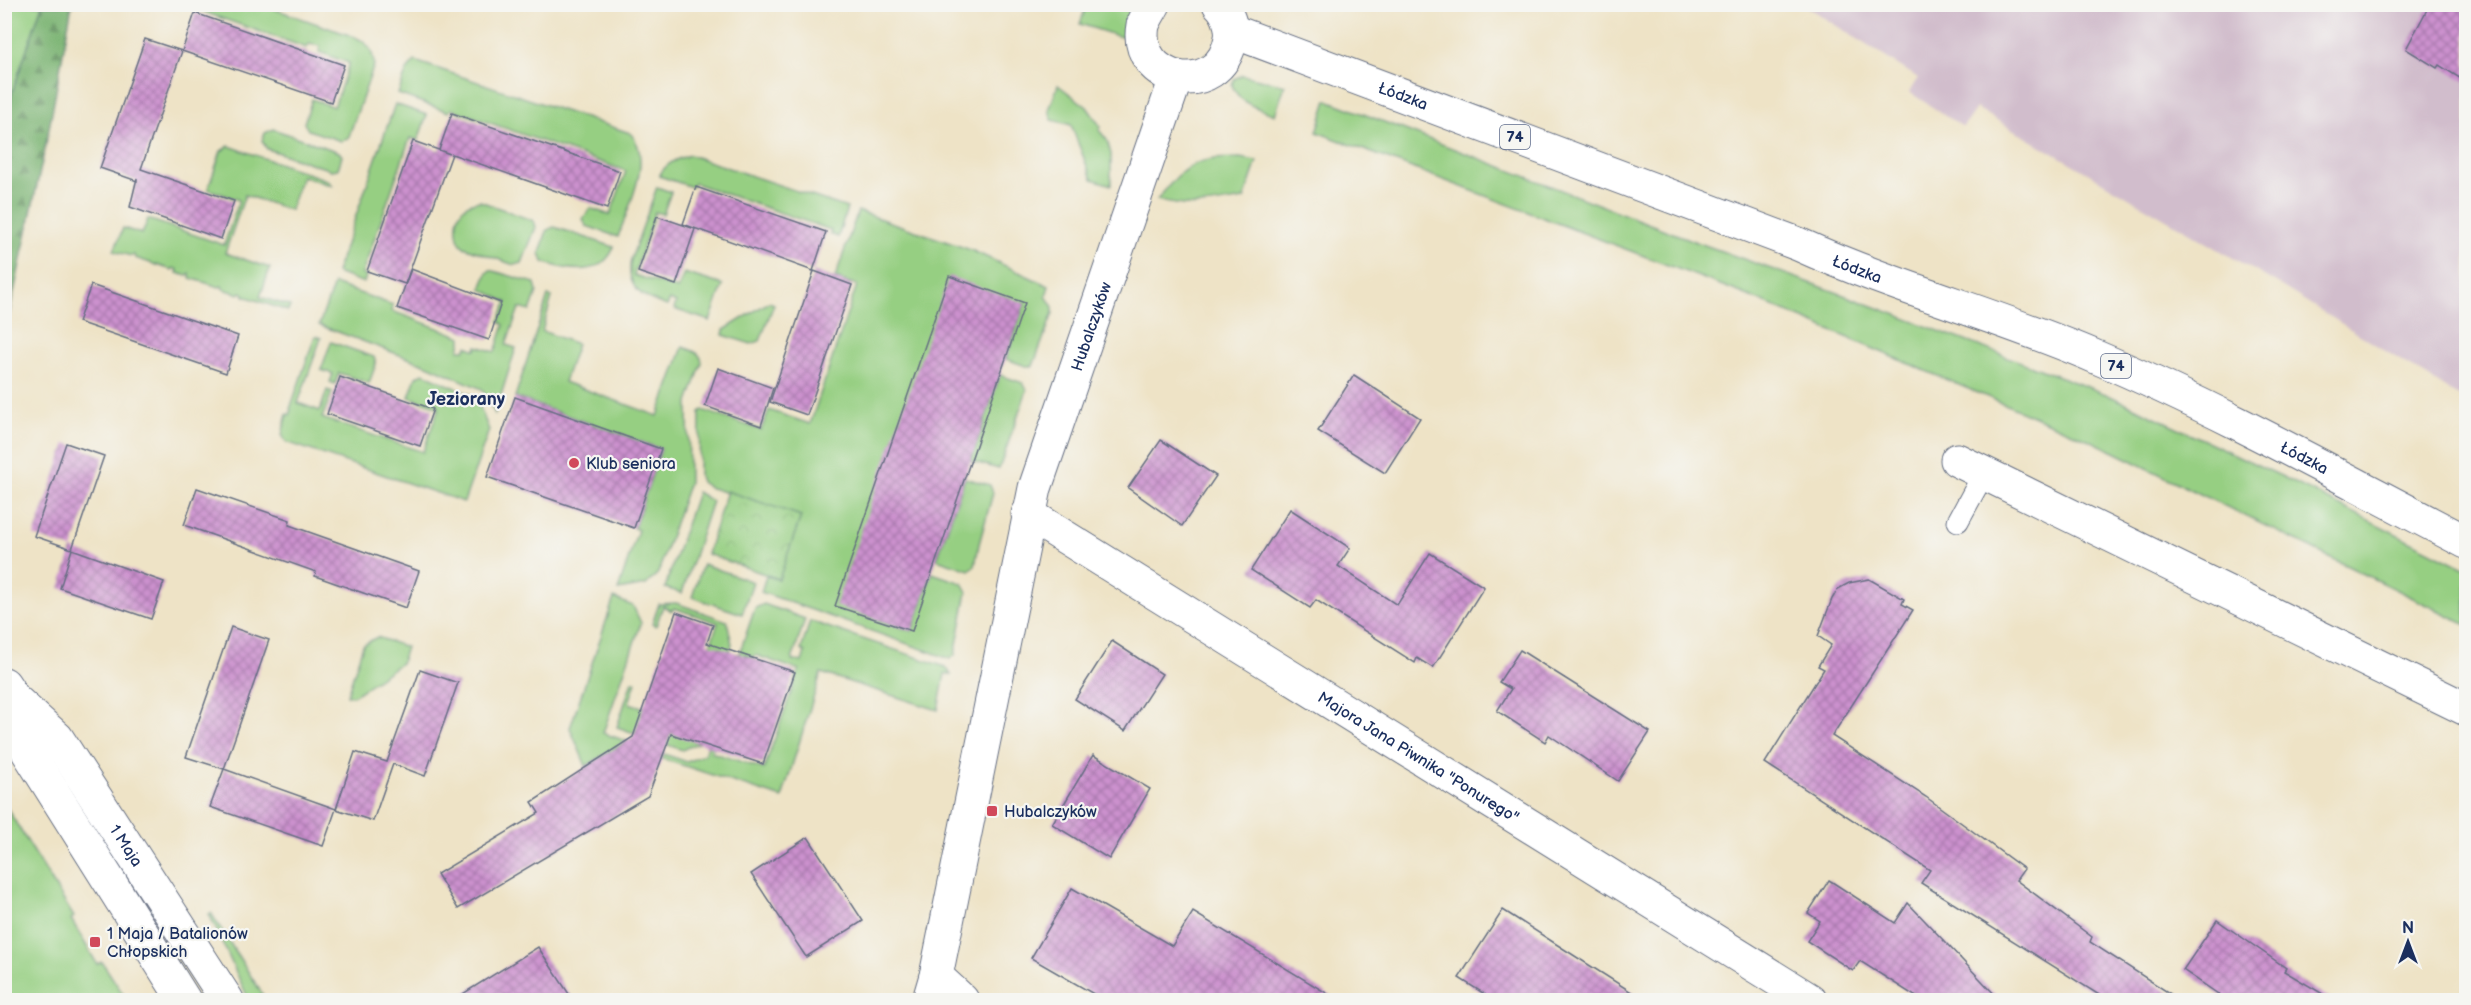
<svg xmlns="http://www.w3.org/2000/svg" width="2471" height="1005" font-family="'Balsamiq Sans',sans-serif">
<style>
.industrial{fill:#d1bdcc}
.green{fill:#96cf82;stroke:#587f70;stroke-width:1.5}
.forest{fill:url(#forest-firs);stroke:#4a7067;stroke-width:1.5}
.park{fill:url(#park-crowns);stroke:#587f70;stroke-width:1.5}
.building{fill:url(#building-cross-hatch)}
.lines{fill:none;stroke-linecap:round;stroke-linejoin:round}
.service-casing{stroke:#656e82;stroke-width:23}
.minor-casing{stroke:#656e82;stroke-width:35}
.tertiary-casing{stroke:#656e82;stroke-width:35}
.primary-casing{stroke:#656e82;stroke-width:35}
.service{stroke:#fff;stroke-width:21}
.minor{stroke:#fff;stroke-width:33}
.tertiary{stroke:#fff;stroke-width:33}
.primary{stroke:#fff;stroke-width:33}
.poi-dot{fill:#d1495b;stroke:#f6f6f2;stroke-width:2}
.labels{text-anchor:middle;stroke-width:4.5;stroke-linejoin:round;paint-order:stroke}
.shield{fill:#f6f6f2;stroke:#5d6b8a;stroke-width:1.5}
.shield-label{font-size:15px;font-weight:bold;fill:#1b2f5e}
.street-label{font-size:16px;fill:#1b2f5e;stroke:#f6f6f2}
.poi-label{font-size:16px;fill:#1b2f5e;stroke:#f6f6f2;text-anchor:start}
.neighbourhood-label{font-size:18px;font-weight:bold;fill:#1b2f5e;stroke:#f6f6f2}
</style>
<defs>
<pattern id="forest-firs" width="22" height="20" patternUnits="userSpaceOnUse" patternTransform="scale(1.5)"><rect width="22" height="20" fill="#78b270"/><path d="M5 1l3.5 6h-7zM16 11l3.5 6h-7z" fill="#62915f"/></pattern>
<pattern id="park-crowns" width="20" height="18" patternUnits="userSpaceOnUse" patternTransform="scale(1.5)"><rect width="20" height="18" fill="#96cf82"/><path d="M2 6a3 3 0 1 1 6 0M12 15a3 3 0 1 1 6 0" fill="none" stroke="#81b273"/></pattern>
<pattern id="building-cross-hatch" width="8" height="8" patternUnits="userSpaceOnUse" patternTransform="scale(1.5)"><rect width="8" height="8" fill="#cc91ce"/><path d="M0 0l8 8M0 8l8-8" fill="none" stroke="#a577aa"/></pattern>
</defs>
<rect width="100%" height="100%" fill="#f6f6f2"/>
<filter id="ink" filterUnits="userSpaceOnUse"><feTurbulence type="fractalNoise" baseFrequency=".0167" numOctaves="2"/><feDisplacementMap in="SourceGraphic" scale="12" xChannelSelector="R" yChannelSelector="G"/><feConvolveMatrix kernelMatrix="1 2 1 2 8 2 1 2 1" color-interpolation-filters="sRGB"/></filter>
<filter id="wash" filterUnits="userSpaceOnUse"><feTurbulence type="fractalNoise" baseFrequency=".008" numOctaves="4" result="noise"/><feDisplacementMap in="SourceGraphic" scale="24" xChannelSelector="R" yChannelSelector="G"/><feGaussianBlur stdDeviation="1.35" result="paint"/><feColorMatrix in="noise" values="0 0 0 0 0 0 0 0 0 0 0 0 0 0 0 0 0 1.4 0 .05"/><feComposite in="paint" operator="in"/></filter>
<g filter="url(#wash)">
<rect width="100%" height="100%" fill="#eee3c6"/>
<polygon class="industrial" points="1804,5 2466,5 2466,401 2281,286 1976,108 1963,127 1909,92 1918,78"/>
<g class="green">
<path d="M200 4 263 5 355 37C368 43 373 50 374 65L348 139 341 141 308 130 304 123 312 99 334 107 349 63 319 52 320 46 309 44 307 48 198 10Z"/>
<path d="M1087 4C1104 5 1119 2 1133 13L1130 36 1121 37 1080 24Z"/>
<polygon points="5,5 42,5 10,99 5,125"/>
<path d="M415 61 630 133C655 158 627 209 618 237L586 226 583 219 590 208 610 215 626 171 451 109 449 112 398 94 407 70Z"/>
<path d="M1242 75 1285 85 1275 115C1258 108 1239 104 1232 85L1234 79Z"/>
<polygon points="1058,85 1087,107 1101,127 1099,130 1107,140 1111,154 1111,185 1092,179 1071,125 1052,120 1049,110"/>
<polygon points="1327,100 1699,243 1841,294 2106,394 2281,476 2466,569 2466,624 2094,442 1744,294 1317,132"/>
<polygon points="395,104 427,115 418,140 410,138 362,274 366,276 364,283 336,273"/>
<polygon points="273,129 339,152 342,156 338,169 331,170 267,149 262,141 265,133"/>
<polygon points="229,146 327,180 333,186 302,176 290,210 245,195 225,253 270,268 260,297 290,306 288,311 244,296 244,294 241,292 239,294 223,289 222,286 219,287 190,278 190,274 187,276 177,273 178,270 173,268 172,270 135,258 134,255 131,256 114,251 123,228 142,234 148,219 224,245 239,200 208,189 221,151"/>
<path d="M690 155 847 208 838 237 830 234 831 230 694 183 692 187 659 176C666 163 676 159 690 155Z"/>
<path d="M1240 158 1257 161 1244 199C1210 204 1191 210 1157 200 1186 164 1193 158 1240 158Z"/>
<path d="M657 187 671 192 663 214 655 212 634 275 678 289 684 273 723 285 710 321 674 309 676 303 670 300 667 306C643 298 625 289 631 259Z"/>
<path d="M480 201 534 221 536 227 522 263 514 265 464 247C454 239 454 214 466 206 469 203 476 202 480 201Z"/>
<polygon points="858,211 971,250 1049,286 1046,296 1053,307 1053,313 1033,366 1026,366 1006,359 1025,303 862,614 912,631 932,573 962,583 967,592 955,655 950,659 761,592 766,576 778,579 801,516 708,487 701,482 699,476 700,412 703,410 761,430 769,410 810,424 857,285 835,278"/>
<path d="M554 227 614 247C602 278 568 271 543 262L540 253 547 230Z"/>
<polygon points="490,270 535,283 537,292 530,311 519,308 506,345 516,348 495,414 482,389 427,365 319,325 334,284 393,305 392,311 462,337 459,350 465,350 467,346 476,350 477,346 495,352 504,325 499,321 507,302 481,289 487,273"/>
<path d="M548 296 552 297 542 331 577 344 564 382 658 416 683 347C693 351 701 352 702 363L688 403 689 482 658 573 646 585 618 590 638 530 634 528 661 449 515 397Z"/>
<polygon points="769,302 774,304 760,341 751,344 723,335 724,330"/>
<polygon points="315,336 321,338 298,403 320,411 327,390 332,392 322,418 423,452 439,407 409,397 416,377 423,373 476,397 489,430 464,502 286,442 282,435 287,414 290,415 291,410 290,409"/>
<polygon points="331,342 374,357 376,364 369,383 339,373 335,384 330,382 333,374 321,370"/>
<polygon points="1000,375 1023,383 1027,390 999,469 971,461"/>
<polygon points="965,478 990,485 993,493 979,544 975,566 969,570 937,559"/>
<polygon points="697,492 712,501 682,593 665,588"/>
<polygon points="703,564 753,582 742,614 692,597"/>
<polygon points="614,598 633,606 641,623 603,733 687,762 705,754 714,728 718,729 711,752 764,769 799,670 755,655 753,658 745,655 745,653 738,674 733,672 755,608 764,604 805,619 792,660 802,662 805,652 801,650 810,621 946,667 951,675 945,674 938,710 821,673 782,798 621,745 586,766 570,728"/>
<polygon points="676,603 727,621 732,644 698,743 682,750 617,727 632,681 636,682 629,703 683,720 718,623 674,608 672,611 663,606 656,626 652,624 659,604"/>
<polygon points="377,637 406,647 401,663 353,696 347,695 363,645"/>
<polygon points="5,805 74,917 71,919 97,964 102,962 127,1000 5,1000"/>
<polygon points="211,913 266,1000 249,1000 209,914"/>
</g>
<polygon class="forest" points="42,5 72,5 48,134 5,334 5,125 10,99"/>
<polygon class="park" points="727,491 801,516 779,579 707,554"/>
<g id="blocks">
<g class="building">
<polygon points="2430,4 2466,4 2466,82 2439,65 2437,68 2406,49"/>
<polygon points="195,13 344,65 331,102 182,51"/>
<polygon points="145,39 182,51 141,169 234,201 221,239 130,207 137,178 137,181 100,168"/>
<polygon points="452,113 620,171 607,209 452,154 405,284 367,271 413,141 450,154 439,150"/>
<polygon points="696,187 826,232 813,271 683,224"/>
<polygon points="657,216 695,229 676,285 638,272"/>
<polygon points="411,269 501,303 489,340 397,308"/>
<polygon points="814,271 852,285 807,415 770,402"/>
<polygon points="949,276 1025,303 912,631 835,606"/>
<polygon points="91,285 238,336 226,373 78,322"/>
<polygon points="718,368 773,388 761,426 705,406"/>
<polygon points="1354,375 1420,418 1385,473 1318,431"/>
<polygon points="340,377 433,409 420,446 327,414"/>
<polygon points="515,397 661,449 634,528 487,477"/>
<polygon points="1161,440 1216,476 1182,526 1128,488"/>
<polygon points="66,443 104,456 72,549 34,536"/>
<polygon points="197,488 290,520 289,525 419,571 406,608 315,576 316,572 184,525"/>
<polygon points="1290,509 1350,548 1338,566 1397,605 1430,553 1484,587 1433,668 1417,658 1415,663 1316,600 1310,608 1251,570"/>
<polygon points="72,549 164,582 151,619 60,588"/>
<polygon points="1869,579 1904,599 1902,604 1913,610 1832,736 1926,797 2024,869 2016,880 2092,937 2090,942 2180,1000 2107,1000 1921,883 1930,870 1765,763 1824,669 1818,666 1831,645 1818,636 1832,599 1838,589 1849,583"/>
<polygon points="676,612 713,625 707,643 795,672 763,764 671,734 648,796 458,909 437,874 539,813 532,802 633,737"/>
<polygon points="231,627 269,640 224,769 336,809 323,846 210,807 224,769 186,757"/>
<polygon points="1112,641 1162,674 1125,731 1075,699"/>
<polygon points="1520,650 1650,732 1618,781 1549,735 1545,742 1497,711 1511,689 1499,682"/>
<polygon points="420,670 458,683 425,776 393,764 373,821 336,809 355,752 387,762"/>
<polygon points="1093,755 1150,789 1109,859 1052,824"/>
<polygon points="808,837 863,921 806,957 751,874"/>
<polygon points="1829,880 1895,923 1908,903 2000,1000 1921,1000 1860,961 1853,971 1807,941 1820,921 1808,913"/>
<polygon points="1072,888 1172,946 1193,912 1338,1000 1104,1000 1031,958"/>
<polygon points="1503,910 1556,944 1644,1000 1494,1000 1459,978"/>
<polygon points="2217,920 2286,968 2284,971 2333,1000 2227,1000 2183,970"/>
<polygon points="538,947 573,1000 453,1000"/>
</g>
</g>
</g>
<g filter="url(#ink)">
<use href="#blocks" fill-opacity="0" stroke="#656e82" stroke-width="1.5"/>
<g class="lines">
<defs>
<polyline id="service" points="1958,521 1984,473"/>
<g id="minor">
<polyline points="1957,460 2466,709"/>
<path id="s1" d="M1028 514 1810 1000"/>
<polyline points="936,976 962,1000"/>
<path id="s2" d="M929 1000 936 976 1035 488 1176 78"/>
</g>
<g id="tertiary">
<path id="s3" d="M4 684 14 699 57 738 227 1000"/>
<polyline points="14,699 28,752 184,1000"/>
</g>
<g id="primary">
<path d="M1154 4C1151 10 1145 19 1143 25 1132 83 1220 102 1231 38 1233 27 1227 11 1219 4"/>
<path id="s4" d="M1232 31 1798 244C1895 288 1998 315 2096 357 2223 411 2344 479 2466 542"/>
</g>
</defs>
<use href="#service" class="service-casing"/>
<use href="#minor" class="minor-casing"/>
<use href="#tertiary" class="tertiary-casing"/>
<use href="#primary" class="primary-casing"/>
<use href="#service" class="service"/>
<use href="#minor" class="minor"/>
<use href="#tertiary" class="tertiary"/>
<use href="#primary" class="primary"/>
</g>
</g>
<g class="poi-dot">
<circle cx="574" cy="463" r="6"/>
<rect x="986" y="805" width="12" height="12" rx="3"/>
<rect x="89" y="936" width="12" height="12" rx="3"/>
</g>
<g class="labels">
<g class="shield">
<rect x="1500" y="125" width="30" height="24" rx="4.5"/>
<rect x="2101" y="354" width="30" height="24" rx="4.5"/>
</g>
<g class="shield-label">
<text x="1515" y="142">74</text>
<text x="2116" y="371">74</text>
</g>
<g class="street-label">
<text dy="6" stroke="none"><textPath href="#s4" startOffset="183">Łódzka</textPath></text>
<text dy="6" stroke="none"><textPath href="#s4" startOffset="669">Łódzka</textPath></text>
<text dy="6" stroke="none"><textPath href="#s2" startOffset="694">Hubalczyków</textPath></text>
<text dy="6" stroke="none"><textPath href="#s4" startOffset="1155">Łódzka</textPath></text>
<text dy="6" stroke="none"><textPath href="#s1" startOffset="460">Majora Jana Piwnika "Ponurego"</textPath></text>
<text dy="6" stroke="none"><textPath href="#s3" startOffset="204">1 Maja</textPath></text>
</g>
<g class="poi-label">
<text x="586" y="469">Klub seniora</text>
<text x="1004" y="817">Hubalczyków</text>
<text x="107" y="939">1 Maja / Batalionów<tspan x="107" dy="18">Chłopskich</tspan></text>
</g>
<g class="neighbourhood-label">
<text x="466" y="405">Jeziorany</text>
</g>
</g>
<rect width="2471" height="1005" fill="none" stroke="#f6f6f2" stroke-width="24"/>
<g transform="translate(2408 942)" stroke="#f6f6f2" stroke-width="4.5" paint-order="stroke">
<path d="M0-4.5L10 22L0 15L-10 22Z" fill="#1b2f5e"/>
<text y="-9" font-size="16" font-weight="bold" text-anchor="middle" fill="#1b2f5e">N</text>
</g>
</svg>
